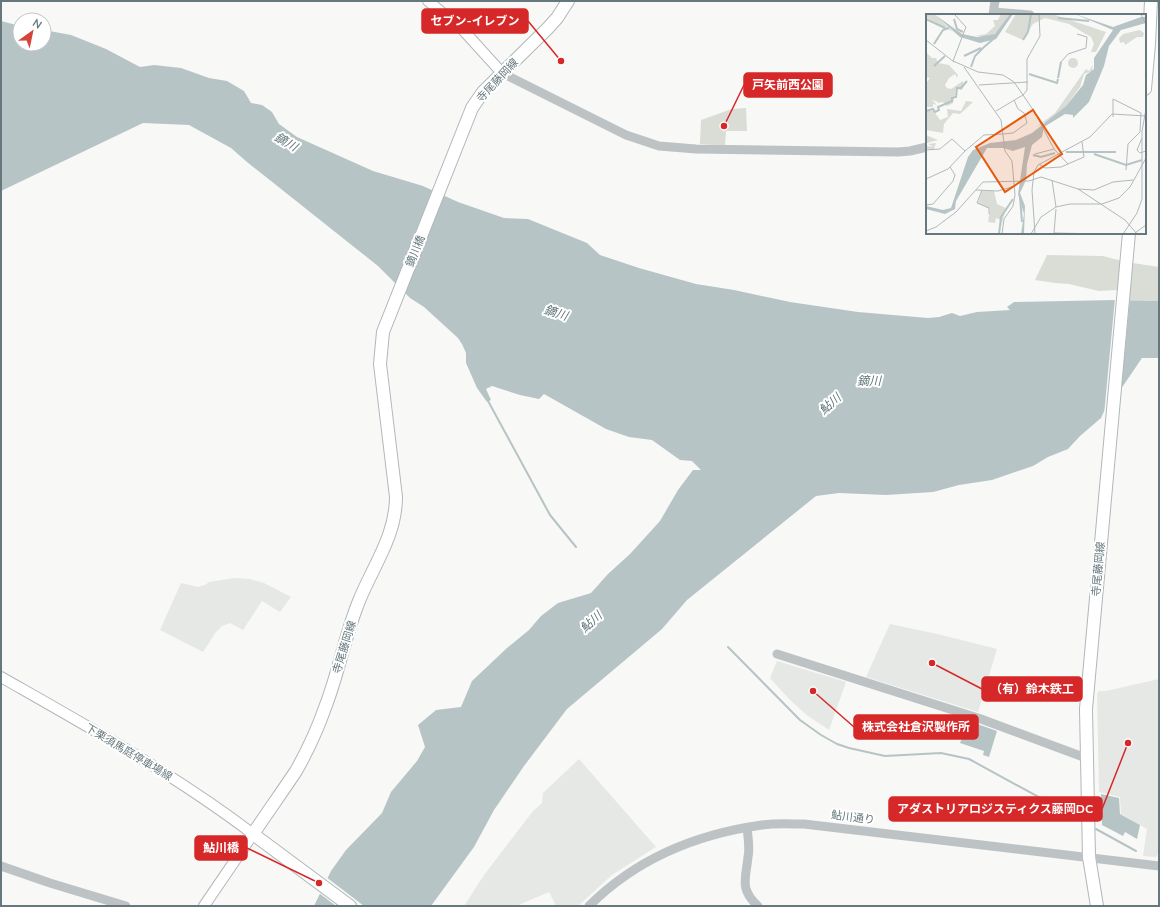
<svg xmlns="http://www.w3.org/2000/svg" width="1160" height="907" font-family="'Nunito Sans','Noto Sans JP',sans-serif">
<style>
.built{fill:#e6e8e6}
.green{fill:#d9ddd5}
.water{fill:#b7c4c6}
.pier{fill:#f8f8f6}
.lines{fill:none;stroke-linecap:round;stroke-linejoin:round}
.stream{stroke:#b7c4c6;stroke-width:2}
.secondary-casing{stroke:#b2b9bc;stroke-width:12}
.primary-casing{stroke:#b1b7ba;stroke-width:14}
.tertiary{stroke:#bdc3c5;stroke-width:9}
.secondary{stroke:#fff;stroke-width:10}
.primary{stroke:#fff;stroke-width:12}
.labels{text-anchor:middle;stroke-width:4;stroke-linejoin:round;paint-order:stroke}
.street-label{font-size:11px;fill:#66787e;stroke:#fff}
.water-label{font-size:12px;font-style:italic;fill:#607678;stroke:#fff}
.inset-river{fill:none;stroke:#b7c4c6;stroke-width:2}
.inset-road{fill:none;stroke:#b1b9bb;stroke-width:1}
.view{fill:#e8590c;fill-opacity:0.15;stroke:#e8590c;stroke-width:2}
.inset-edge{fill:none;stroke:#66787e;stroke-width:2}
.leader{fill:none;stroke:#d62828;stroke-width:1.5}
.callout-dot{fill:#d62828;stroke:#fff;stroke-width:1.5}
.callout{fill:#d62828;stroke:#d62828;stroke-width:1.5}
.callout-label{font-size:12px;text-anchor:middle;font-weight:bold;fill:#fff}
</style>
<rect width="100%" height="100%" fill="#f8f8f6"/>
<g class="built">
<polygon points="235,578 250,579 264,583 291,597 280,612 262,601 243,630 230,623 222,626 216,632 203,652 160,630 181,583 198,587 205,585 209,582"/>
<polygon points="890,624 937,634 997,649 978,712 866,677"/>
<polygon points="777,661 846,682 829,730 808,716 790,700 770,678"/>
<polygon points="1159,679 1159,852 1156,857 1143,856 1147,829 1121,814 1120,797 1099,792 1097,694 1099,691 1106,691"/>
<polygon points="579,759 656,847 612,875 578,906 556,906 549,892 516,906 464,906 484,875 533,811 542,803 543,793"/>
</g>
<g class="green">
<polygon points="746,108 747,131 726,131 725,145 700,144 701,120 732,109"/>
<polygon points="1047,255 1103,256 1126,262 1159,267 1159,301 1116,300 1118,290 1099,291 1069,284 1055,283 1035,280"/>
</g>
<g class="water">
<polygon points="1,21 20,26 20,44 44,44 44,30 71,35 106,49 140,67 154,65 181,68 209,78 227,81 244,91 251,103 262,105 272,112 279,124 297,137 373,171 423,186 458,202 504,218 528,219 587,243 600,255 639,268 696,284 734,290 790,302 858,312 928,318 939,317 952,313 960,316 977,312 1010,310 1007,307 1014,302 1116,300 1159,301 1159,358 1142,358 1123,386 1108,403 1101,418 1080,436 1068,449 1048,457 1033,466 992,480 959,485 933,492 886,495 839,493 816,496 687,600 662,629 567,709 524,766 494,810 474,847 431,906 314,906 331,871 346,850 382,813 391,792 417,761 425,747 418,725 436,710 461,707 472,681 507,648 529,630 541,616 558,603 591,593 608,574 630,554 660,521 678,490 693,470 701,470 692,461 680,460 652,440 629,437 606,429 544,394 539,399 520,395 492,386 486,389 491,400 487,402 477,388 466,363 466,353 462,344 458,338 424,307 410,298 378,266 247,162 231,148 189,125 143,123 1,191"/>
<polygon points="969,721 997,731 989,757 983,755 984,751 960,743"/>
<polygon points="1101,794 1119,798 1120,814 1140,825 1137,839 1125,832 1123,836 1102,825"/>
</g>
<g class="pier">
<polygon points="1115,298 1130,298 1121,392 1110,404 1104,415"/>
<polygon points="326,877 364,906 336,906 319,893"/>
</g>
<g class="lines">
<g class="stream">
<polyline points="487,399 550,515 576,547"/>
<polyline points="728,647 800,720 821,735 837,744 849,748 885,756 941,753 969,759 1077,818"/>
<polyline points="1096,829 1136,851"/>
</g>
<defs>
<g id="secondary">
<polyline points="428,1 463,30 502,73"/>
<path d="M1 677C87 726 174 774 253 834L204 906"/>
</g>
<g id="primary">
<polyline points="1145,89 1149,44 1151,1"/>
<path d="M350 906 253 834C267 813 282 792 296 771 308 750 318 728 326 705 339 671 345 635 359 601 373 566 396 536 396 497L380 364 383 332 472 108 483 92 548 28 557 18 568 1"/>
<polyline points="1097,906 1089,857 1086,709 1129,233"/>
</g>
</defs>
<use href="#secondary" class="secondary-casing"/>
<use href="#primary" class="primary-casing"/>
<g class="tertiary">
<polyline points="994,12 1030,15"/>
<polyline points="993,15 995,1"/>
<polyline points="502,73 626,135 659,146 696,149 898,152 910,151 927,147"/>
<polyline points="777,654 981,719 1086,758"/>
<path d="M747 828C748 837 750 847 748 857 746 878 739 889 758 906"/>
<polyline points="1,866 50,883 126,906"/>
<path d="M589 906C636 859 697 834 762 825 776 823 791 824 804 824L1159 866"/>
</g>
<use href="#secondary" class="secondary"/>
<use href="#primary" class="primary"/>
</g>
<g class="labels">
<g class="street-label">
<text transform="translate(497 80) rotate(-47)" y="4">寺尾藤岡線</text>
<text transform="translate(415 251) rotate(-68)" y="4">鏑川橋</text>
<text transform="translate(1098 569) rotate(-85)" y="4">寺尾藤岡線</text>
<text transform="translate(344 647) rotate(-73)" y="4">寺尾藤岡線</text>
<text transform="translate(129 752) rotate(31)" y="4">下栗須馬庭停車場線</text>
<text transform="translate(853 817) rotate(7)" y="4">鮎川通り</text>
</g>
<g class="water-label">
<text transform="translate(286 142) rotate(30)" y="4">鏑川</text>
<text transform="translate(556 313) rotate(17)" y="4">鏑川</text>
<text x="869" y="385">鏑川</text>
<text transform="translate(830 404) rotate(-42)" y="4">鮎川</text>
<text transform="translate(591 622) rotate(-42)" y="4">鮎川</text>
</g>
</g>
<g transform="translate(926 14)">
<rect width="220" height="220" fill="#f8f8f6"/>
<path d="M0 0H8L27 18 0 3ZM75 0H84L73 17 65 22H49L60 20 69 12 67 6H72ZM90 0H126L180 18 170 38H165L168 30 165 23 143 10 119 4 107 10 97 26 79 18ZM214 16 218 19 217 23H211L199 31 198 28 194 29 193 24 197 20ZM0 38 6 44H10L12 49 23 51 32 61 31 64 29 60 23 64 19 71 21 74 25 75 37 67 38 72 36 76 30 75 27 89 21 92 17 88 12 89V85V88L6 86 11 91 7 90V93H0V69L4 64 0 63ZM142 49a5 5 0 1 1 10 0a5 5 0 1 1-10 0ZM167 51 166 57 158 60 154 73 140 92 122 107 110 113 129 99 160 55 163 57ZM40 87 47 88 34 100 27 99 18 110 17 119 0 116V97H8L14 106 22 103 21 95 35 97ZM0 121 12 126 1 129V132L8 133 2 130 10 129 8 135H0ZM56 177H68L71 190 80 194 73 220 75 206 70 204 69 209 62 208 64 195 52 189Z" fill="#d9ddd5"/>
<path d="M8 0 36 20 51 23 69 20 84 0H87L70 25 54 29 34 23ZM149 0 187 13 215 3H220V9L195 16 183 32 178 52 163 88 147 104V101L139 100 118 113 116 123 106 131 101 150 100 166 94 179 99 192 98 220H95L98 200 92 180 99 133 87 137 77 134H61L30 187 29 195 19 200 0 195V192L17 196 25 194 42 143 47 136 64 129 90 126 106 119 140 92 157 71 160 61 168 55V44L187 16Z" fill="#b7c4c6"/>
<path class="inset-river" d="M132 4 163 7M0 5 19 14M28 5 31 15 37 18M97 26 102 18 105 0M8 30 17 16 23 14M58 33 71 22M38 42 55 34M8 52 19 42M45 53 49 42 58 33M103 60 131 69 132 65M132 64 135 48M0 97 7 95 9 98 13 96 12 93 26 87V84L30 83 31 74H35L41 67M140 138H190M168 140 200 151 216 146M107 141 115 143 129 139M94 183 96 208M73 220 75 203 87 185"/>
<path class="inset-road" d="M215 0 220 11M0 26 28 48M27 47 40 13 28 0M27 47 52 58 77 61 88 68 108 97 128 135 142 150M135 48 142 40 160 34 161 23 151 20M38 53 75 106 79 137 86 147 89 181 87 192 78 205 76 220M53 71 102 68M187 85 215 99 214 118 202 130 200 156M70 97 97 81 101 76V45L114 22 113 0M187 103V85M77 120 87 119 101 109 98 99 92 95 88 86M216 124 211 136 214 139 220 137M0 136 14 135 26 125 39 137 58 121 77 120M109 140 128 135M113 150 119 154 135 153 158 143 156 128M0 165 22 155 39 137M126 166 130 193M152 175 168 176 187 168 207 166M50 176 72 177 89 172M56 176 51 189 63 194V200M0 191 7 190 27 167 29 161 24 153M0 217 10 213 30 198 57 168 103 167 115 163 152 175 199 206 211 220M128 219 177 220M128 219 130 195M209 219 220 211M105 220 115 203 130 193 144 190H176L193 184 204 173 220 144M109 220 106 176 108 158 112 151 164 123 186 100 220 102M197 220 211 199 216 185V117L220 95"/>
<path class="view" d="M107 96 136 140 79 178 50 133Z"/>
<rect width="220" height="220" class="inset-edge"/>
</g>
<path class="leader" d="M561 61L528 21M724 126L744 85M932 663L982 689M813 691L854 727M1128 743L1102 809M319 883L247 848"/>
<g class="callout-dot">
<circle cx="561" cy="61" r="4"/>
<circle cx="724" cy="126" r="4"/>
<circle cx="932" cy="663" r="4"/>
<circle cx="813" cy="691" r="4"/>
<circle cx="1128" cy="743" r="4"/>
<circle cx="319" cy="883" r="4"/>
</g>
<g class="callout">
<rect x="422" y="9" width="106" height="24" rx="4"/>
<rect x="744" y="73" width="88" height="24" rx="4"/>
<rect x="982" y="677" width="100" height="24" rx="4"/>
<rect x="854" y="715" width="124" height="24" rx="4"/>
<rect x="889" y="797" width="213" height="24" rx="4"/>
<rect x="195" y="836" width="52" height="24" rx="4"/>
</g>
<g class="callout-label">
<text x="475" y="25">セブン-イレブン</text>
<text x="788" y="89">戸矢前西公園</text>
<text x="1032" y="693">（有）鈴木鉄工</text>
<text x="916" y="731">株式会社倉沢製作所</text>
<text x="995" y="813">アダストリアロジスティクス藤岡DC</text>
<text x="221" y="852">鮎川橋</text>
</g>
<rect width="1160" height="907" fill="none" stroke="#66787e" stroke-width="4"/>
<g transform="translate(32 32) rotate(33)"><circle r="19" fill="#ffffff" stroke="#c2c9cb"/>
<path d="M0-3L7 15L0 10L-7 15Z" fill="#d4443a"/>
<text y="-6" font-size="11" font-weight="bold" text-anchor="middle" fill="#66787e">N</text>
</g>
</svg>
